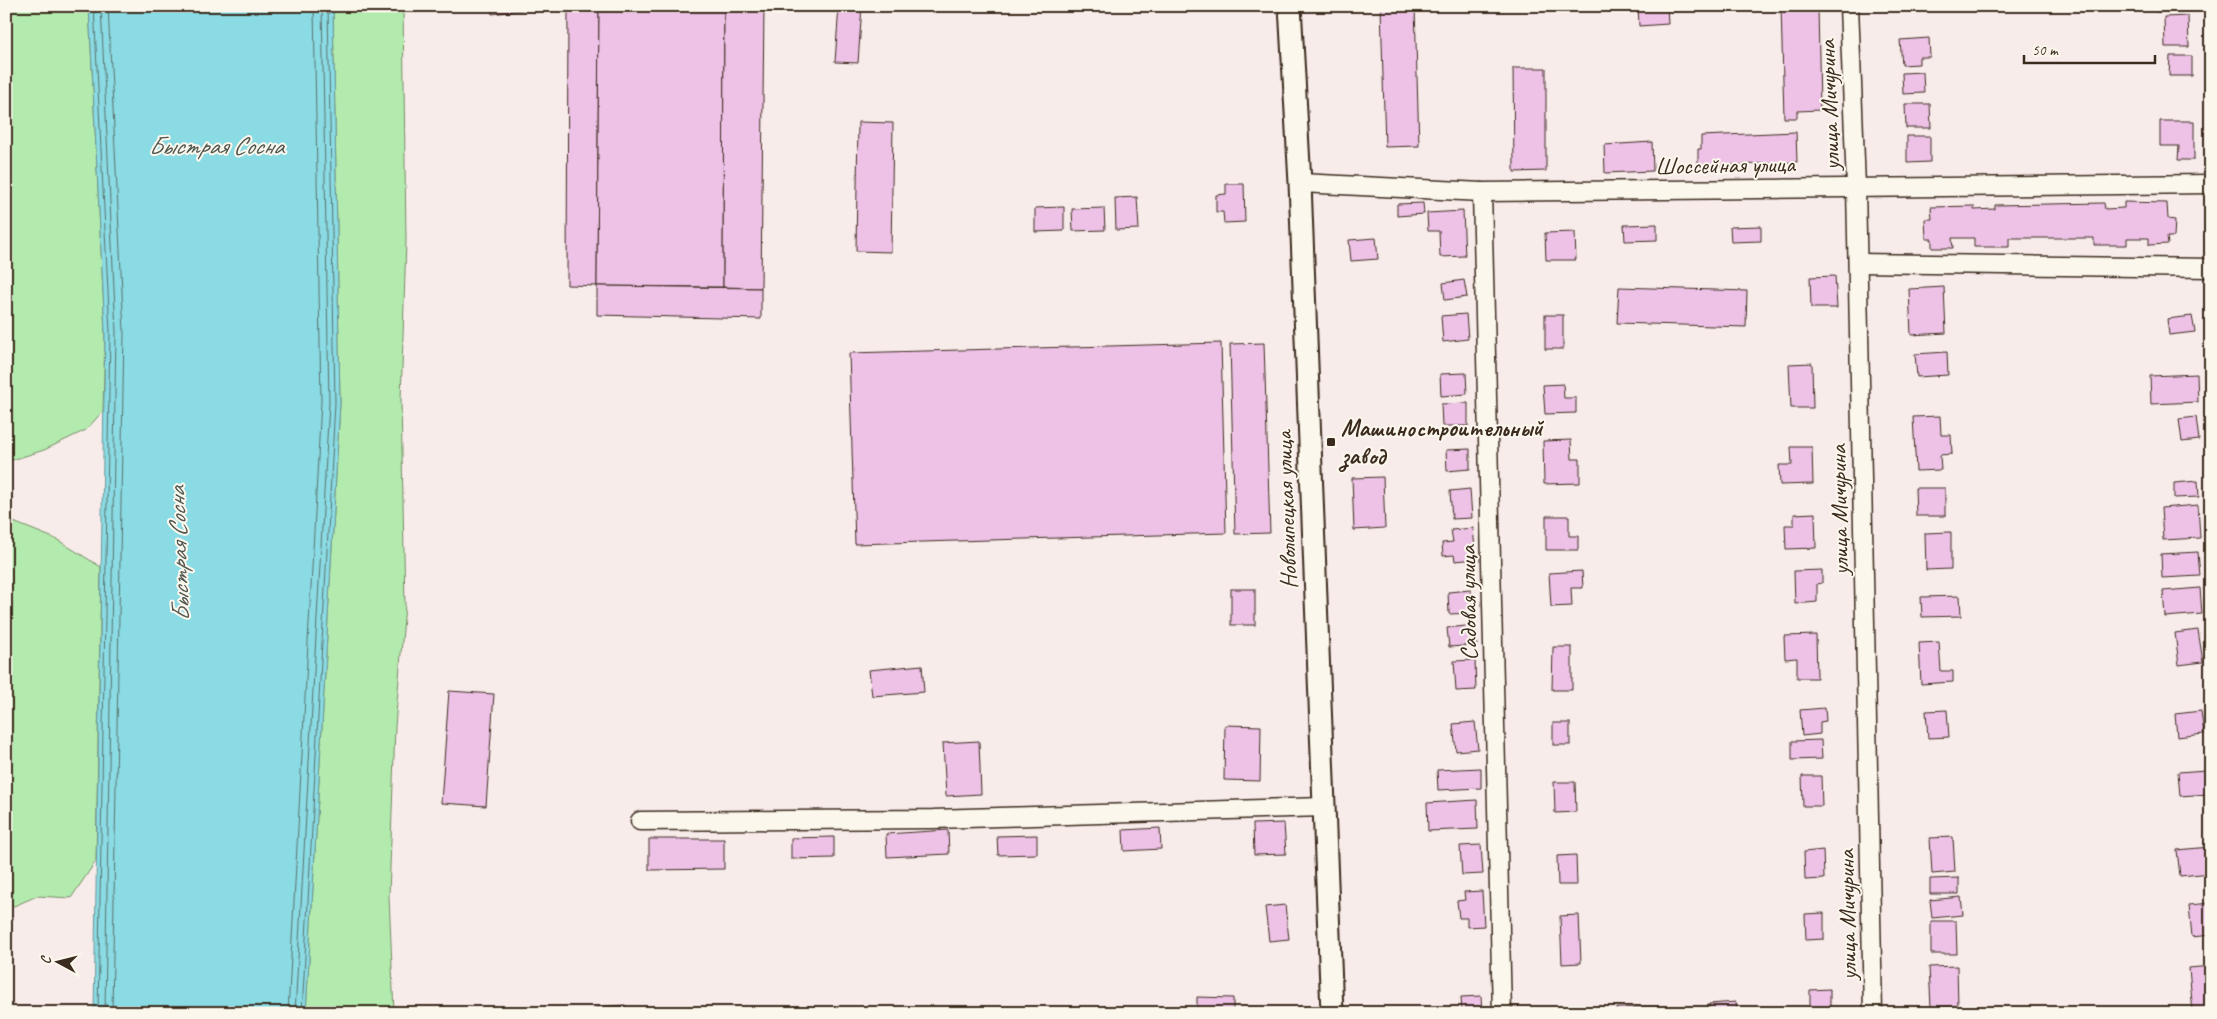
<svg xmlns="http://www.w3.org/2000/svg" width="2217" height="1019" font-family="Caveat,sans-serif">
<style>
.green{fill:#b3ebae;stroke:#778a66}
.water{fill:#8adbe4;stroke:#6a9495}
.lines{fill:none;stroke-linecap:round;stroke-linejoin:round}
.shore{stroke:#5b716d;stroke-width:1}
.building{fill:#eec2e7;stroke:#3b2a1e}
.minor-casing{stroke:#3b2a1e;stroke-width:21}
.tertiary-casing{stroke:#3b2a1e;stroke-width:25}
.minor{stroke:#fbf7ec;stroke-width:18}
.tertiary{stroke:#fbf7ec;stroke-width:21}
.poi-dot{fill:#3b2a1e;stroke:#fbf7ec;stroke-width:2}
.labels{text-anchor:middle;stroke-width:4;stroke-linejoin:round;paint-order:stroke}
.street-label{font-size:24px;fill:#3b2a1e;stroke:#fbf7ec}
.poi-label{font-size:24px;font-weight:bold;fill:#3b2a1e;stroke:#fbf7ec;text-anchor:start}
.water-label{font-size:25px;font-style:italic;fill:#4f5650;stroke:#fbf7ec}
</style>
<rect width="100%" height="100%" fill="#f8eceb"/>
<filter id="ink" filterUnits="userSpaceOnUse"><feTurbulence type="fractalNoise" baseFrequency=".02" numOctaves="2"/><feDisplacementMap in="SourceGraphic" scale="10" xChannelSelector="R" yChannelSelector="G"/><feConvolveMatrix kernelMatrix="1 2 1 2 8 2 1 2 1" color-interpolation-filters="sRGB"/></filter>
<g filter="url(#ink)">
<g class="green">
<polygon points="6,6 89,6 105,332 103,411 86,430 44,450 6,462"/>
<polygon points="333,6 403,6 406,240 401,400 405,605 395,727 389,896 394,1013 306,1013 340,403"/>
<polygon points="6,519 56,539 101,567 96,861 71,898 37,896 14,906 6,904"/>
</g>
<polygon class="water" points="89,6 333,6 340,403 306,1013 94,1013 105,332"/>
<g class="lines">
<g class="shore">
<polyline points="94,6 110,332 98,1013"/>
<polyline points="101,6 116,332 105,1013"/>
<polyline points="108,6 124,332 112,1013"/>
<polyline points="288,1013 321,402 314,6"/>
<polyline points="295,1013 329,403 322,6"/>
<polyline points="302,1013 335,403 328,6"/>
</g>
</g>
<g class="building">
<polygon points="491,6 529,6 529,9 492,14"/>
<polygon points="568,6 599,6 597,286 567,285"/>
<polygon points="599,6 724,6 723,287 597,286"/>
<polygon points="724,6 764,6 761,288 723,287"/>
<polygon points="839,6 862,6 858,63 835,62"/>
<polygon points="1381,6 1415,6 1419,146 1385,147"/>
<polygon points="1638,6 1667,6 1668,24 1639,26"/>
<polygon points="1781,6 1818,6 1820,110 1797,111 1797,118 1784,118"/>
<polygon points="2156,6 2188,6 2188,11 2156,12"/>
<polygon points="2188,16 2189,47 2165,47 2164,17"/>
<polygon points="1929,38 1930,57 1919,57 1919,64 1902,65 1900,40"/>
<polygon points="2170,56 2192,56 2192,76 2169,76"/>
<polygon points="1513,68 1546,68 1546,171 1514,172"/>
<polygon points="1923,72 1924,93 1903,94 1902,73"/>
<polygon points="1905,104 1930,104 1931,128 1906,128"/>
<polygon points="2160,121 2194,121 2194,160 2178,160 2179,146 2160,146"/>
<polygon points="858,122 893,123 891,252 856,251"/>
<polygon points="1796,132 1797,162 1698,167 1698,149 1701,149 1701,136"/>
<polygon points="1907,136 1930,136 1930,162 1907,163"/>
<polygon points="1652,142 1653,171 1605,173 1604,145"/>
<polygon points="1226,184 1244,184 1245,222 1224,223 1223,212 1216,212 1216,195 1226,194"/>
<polygon points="1137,197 1139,229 1116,230 1115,198"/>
<polygon points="2124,202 2167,203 2168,219 2175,220 2174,237 2167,237 2168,244 2149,245 2149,238 2127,238 2127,245 2094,245 2094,238 2009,238 2009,247 1974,247 1974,238 1952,238 1953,248 1932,248 1932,239 1926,239 1925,219 1932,219 1931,207 1974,206 1974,210 1995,209 1995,205 2104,203 2105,209 2124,208"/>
<polygon points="1423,203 1424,214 1397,216 1397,204"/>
<polygon points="1064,207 1064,231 1035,232 1035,208"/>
<polygon points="1104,208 1105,230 1073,231 1072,209"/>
<polygon points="1463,211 1465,256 1440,257 1439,231 1428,231 1427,213"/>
<polygon points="1657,224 1657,240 1625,241 1624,225"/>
<polygon points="1761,226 1761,241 1731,242 1730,227"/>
<polygon points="1575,232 1576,260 1546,260 1545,233"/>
<polygon points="1376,238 1378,259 1351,261 1349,240"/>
<polygon points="1835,276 1837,308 1811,308 1810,277"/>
<polygon points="1464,280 1467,297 1445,300 1443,283"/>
<polygon points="597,286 761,288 761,319 597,315"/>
<polygon points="1619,287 1747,291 1746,327 1617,323"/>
<polygon points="1944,287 1946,333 1911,335 1909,289"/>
<polygon points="1466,314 1468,339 1443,342 1441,316"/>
<rect x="1545" y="315" width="18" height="34"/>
<polygon points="2192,316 2195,332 2169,335 2167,319"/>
<polygon points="1221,343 1226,533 855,544 849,353"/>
<polygon points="1264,343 1270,533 1235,534 1230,344"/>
<polygon points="1947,352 1948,375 1917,377 1915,354"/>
<polygon points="1812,363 1813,408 1791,408 1789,364"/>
<polygon points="1466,373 1467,394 1441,396 1440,374"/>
<polygon points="2197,374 2198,402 2151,404 2150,376"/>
<polygon points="1563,384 1564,398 1576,398 1576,413 1545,414 1543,385"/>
<polygon points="1468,403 1468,426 1442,426 1441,404"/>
<polygon points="1940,416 1941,435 1951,435 1952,454 1940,455 1941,470 1916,471 1913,417"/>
<polygon points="2196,417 2199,440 2182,442 2179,419"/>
<polygon points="1571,440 1572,459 1580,459 1580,483 1544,484 1543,441"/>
<polygon points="1791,447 1812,447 1813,484 1780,485 1779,465 1792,465"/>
<polygon points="1470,449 1470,469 1447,471 1446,450"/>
<polygon points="1383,477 1385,528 1354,530 1352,478"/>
<polygon points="2198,481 2199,497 2174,498 2174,483"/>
<polygon points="1915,488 1945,488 1945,516 1916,516"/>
<polygon points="1470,489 1472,518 1452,519 1450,491"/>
<polygon points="2198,505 2200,538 2163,540 2161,508"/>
<polygon points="1815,513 1816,548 1786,549 1785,525 1794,525 1794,514"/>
<polygon points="1546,516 1569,516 1569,536 1578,536 1578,550 1546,550"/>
<polygon points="1473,528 1476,559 1455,561 1454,555 1443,556 1442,543 1453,542 1451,530"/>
<polygon points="1951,532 1951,569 1926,570 1925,533"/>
<polygon points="2198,552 2200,576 2162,578 2161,554"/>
<polygon points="1822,570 1822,583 1817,584 1817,602 1795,604 1794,571"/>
<polygon points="1582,571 1583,588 1571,588 1572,606 1551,607 1549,573"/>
<polygon points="2200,588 2202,614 2165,617 2163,591"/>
<rect x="1231" y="589" width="24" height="36"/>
<polygon points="1471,590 1473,613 1449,614 1448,592"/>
<polygon points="1960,596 1961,616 1922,617 1921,597"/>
<polygon points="1475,625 1477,645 1449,647 1447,628"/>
<polygon points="2198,630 2203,662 2179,665 2175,633"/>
<polygon points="1816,635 1817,678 1797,678 1797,658 1785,659 1784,636"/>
<polygon points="1939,642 1941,671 1953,671 1953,682 1921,684 1919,643"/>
<polygon points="1553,647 1572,647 1572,690 1552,690"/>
<polygon points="1475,660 1476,690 1456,691 1454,661"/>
<polygon points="922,665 924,692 872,696 869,670"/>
<polygon points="449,691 494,694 486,806 441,803"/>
<polygon points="1825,708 1826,721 1820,722 1820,734 1802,736 1800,710"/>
<polygon points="1947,710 1949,737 1928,738 1926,711"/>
<polygon points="2201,711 2204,734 2177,737 2175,714"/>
<polygon points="1475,722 1478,749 1456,751 1453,724"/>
<rect x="1553" y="723" width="17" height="22"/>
<polygon points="1225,725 1261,726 1260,781 1224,780"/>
<polygon points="1821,740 1822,759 1792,760 1792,741"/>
<polygon points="979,741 981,794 946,796 943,743"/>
<polygon points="1481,768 1481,788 1438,790 1437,770"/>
<polygon points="2206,770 2208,794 2180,796 2178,772"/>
<polygon points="1802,776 1821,776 1822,806 1803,806"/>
<polygon points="1554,782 1575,782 1576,812 1555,813"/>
<polygon points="1477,800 1478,829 1428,831 1427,803"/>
<polygon points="1284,823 1286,854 1254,855 1253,824"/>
<polygon points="1160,828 1161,849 1124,851 1123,830"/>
<polygon points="948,830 949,854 887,857 886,834"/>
<polygon points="1037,835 1037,854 998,855 997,836"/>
<polygon points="834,837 834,858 791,859 791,838"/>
<polygon points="1953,837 1955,872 1932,874 1930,838"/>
<polygon points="649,839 724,839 724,869 649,870"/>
<polygon points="1481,845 1483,874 1462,875 1460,846"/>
<polygon points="2210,847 2211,873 2180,876 2177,850"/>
<polygon points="1823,850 1824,879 1805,880 1804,852"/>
<polygon points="1576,855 1577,885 1558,885 1557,856"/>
<polygon points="1959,878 1959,894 1930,894 1930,879"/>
<polygon points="1482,891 1484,926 1467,927 1467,918 1459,918 1457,901 1465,900 1464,892"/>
<polygon points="1961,897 1963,915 1932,918 1930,900"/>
<polygon points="2211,903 2211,935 2192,937 2189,905"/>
<polygon points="1285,905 1289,939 1269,941 1265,907"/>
<polygon points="1824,913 1824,939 1806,940 1805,914"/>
<polygon points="1579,915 1581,963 1562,964 1560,916"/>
<polygon points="1931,921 1956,921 1957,954 1931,954"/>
<polygon points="1957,966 1958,1006 1931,1007 1929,967"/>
<polygon points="2211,966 2211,1013 2193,1013 2189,968"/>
<polygon points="1830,989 1830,1013 1810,1013 1810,990"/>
<polygon points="1481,996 1482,1013 1462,1013 1461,997"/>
<polygon points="1197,997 1233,998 1233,1013 1189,1013 1189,1010 1197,1011"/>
<polygon points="1736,1002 1737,1013 1710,1013 1709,1004"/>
<polygon points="625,1005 625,1013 597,1013 596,1007"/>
<polygon points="1685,1006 1686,1013 1617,1013 1617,1008"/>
<rect x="888" y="1011" width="24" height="2"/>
</g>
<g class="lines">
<defs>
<g id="minor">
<polyline points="1849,6 1856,187 1873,1013"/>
<polyline points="1300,183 1482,192 2211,184"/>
<polyline points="1482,192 1502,1013"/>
<polyline points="1858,263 2211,268"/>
<polyline points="640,821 933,819 1324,807"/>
</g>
<polyline id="tertiary" points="1290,6 1300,183 1332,1013"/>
</defs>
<use href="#minor" class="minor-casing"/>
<use href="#tertiary" class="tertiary-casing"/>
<use href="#minor" class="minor"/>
<use href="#tertiary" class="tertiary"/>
</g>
</g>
<rect class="poi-dot" x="1326" y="437" width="10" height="10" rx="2.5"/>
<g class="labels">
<g class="street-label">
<text transform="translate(1829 105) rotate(-92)" y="8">улица Мичурина</text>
<text transform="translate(1725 165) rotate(-1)" y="8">Шоссейная улица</text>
<text transform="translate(1286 510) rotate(-92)" y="8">Новолипецкая улица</text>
<text transform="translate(1839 510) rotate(-91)" y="8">улица Мичурина</text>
<text transform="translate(1468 603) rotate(-91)" y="8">Садовая улица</text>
<text transform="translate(1847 915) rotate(-91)" y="8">улица Мичурина</text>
</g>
<g class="poi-label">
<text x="1341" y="436">Машиностроительный<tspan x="1341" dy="28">завод</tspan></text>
</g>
<g class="water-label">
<text x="216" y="154">Быстрая Сосна</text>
<text transform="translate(178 554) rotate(-92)" y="9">Быстрая Сосна</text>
</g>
</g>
<rect width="2217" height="1019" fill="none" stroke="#fbf7ec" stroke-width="25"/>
<rect x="12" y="12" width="2192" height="994" fill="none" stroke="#3b2a1e" stroke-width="2" filter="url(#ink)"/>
<g transform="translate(58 962) rotate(277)" stroke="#fbf7ec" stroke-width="4" paint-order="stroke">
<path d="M0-4L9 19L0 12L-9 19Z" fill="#3b2a1e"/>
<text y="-8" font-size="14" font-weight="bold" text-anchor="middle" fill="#3b2a1e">С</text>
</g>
<path d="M2024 55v8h131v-8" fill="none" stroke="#3b2a1e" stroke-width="2.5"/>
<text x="2032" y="55" font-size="15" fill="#3b2a1e" stroke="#fbf7ec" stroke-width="4" paint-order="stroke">50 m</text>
</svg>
